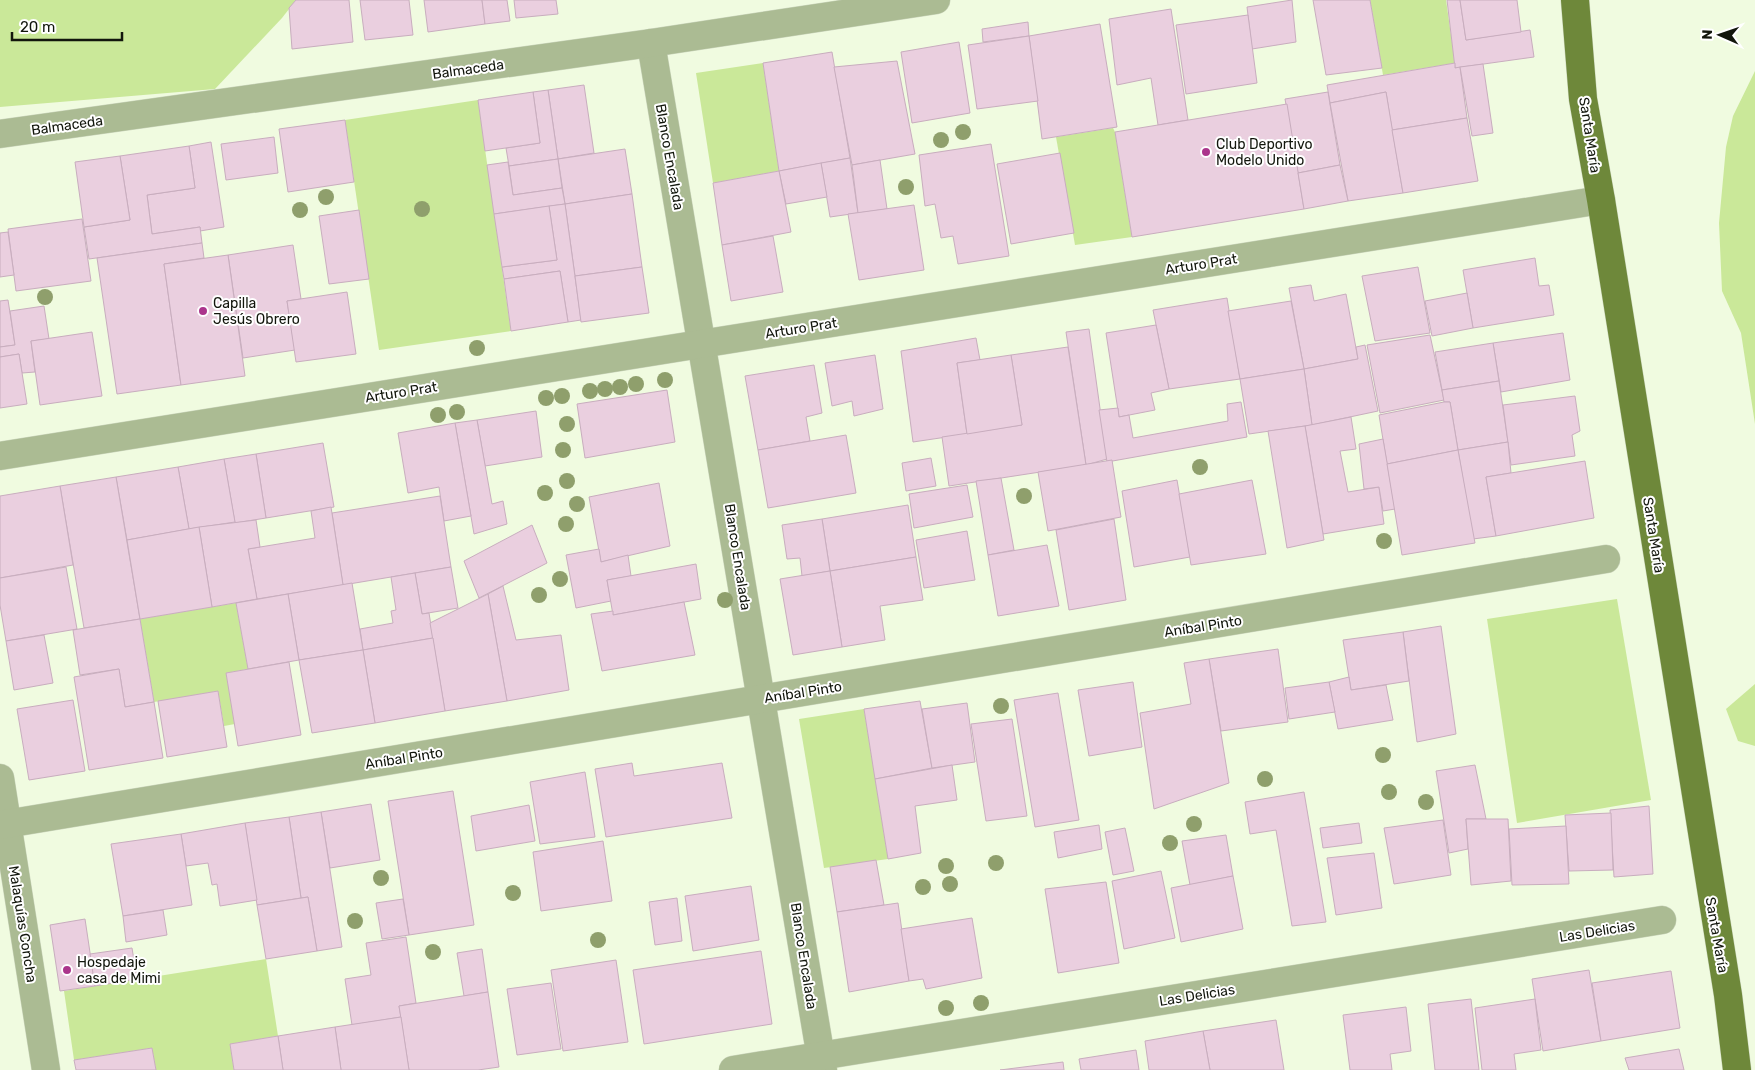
<svg xmlns="http://www.w3.org/2000/svg" width="1755" height="1070" font-family="Rubik,sans-serif">
<style>
.green{fill:#cae899}
.building{fill:#eacfdf;stroke:#c8adbe}
.lines{fill:none;stroke-linecap:round;stroke-linejoin:round}
.minor-casing{stroke:#ccd6be;stroke-width:29}
.major-casing{stroke:#ccd6be;stroke-width:29}
.minor{stroke:#abbb93;stroke-width:28}
.major{stroke:#6e883a;stroke-width:28}
.tree{fill:#8f9f6c}
.poi-dot{fill:#ab358c;stroke:#fff;stroke-width:2}
.labels{text-anchor:middle;stroke-width:4;stroke-linejoin:round;paint-order:stroke}
.street-label{font-size:14px;fill:#12160c;stroke:#fff}
.poi-label{font-size:14px;fill:#12160c;stroke:#fff;text-anchor:start}
</style>
<rect width="100%" height="100%" fill="#f0fbe0"/>
<g class="green">
<polygon points="0,0 296,0 282,18 215,89 0,107"/>
<polygon points="1370,0 1446,0 1455,63 1383,75"/>
<polygon points="763,63 779,171 713,183 696,73"/>
<polygon points="1755,71 1755,424 1741,333 1722,291 1719,223 1726,147 1733,116"/>
<polygon points="478,100 511,331 379,350 345,120"/>
<polygon points="1113,128 1115,132 1132,237 1075,245 1056,137"/>
<polygon points="1617,599 1651,800 1517,823 1487,619"/>
<polygon points="236,603 248,669 226,673 235,724 224,726 218,691 154,702 140,619"/>
<polygon points="1755,684 1755,746 1738,741 1726,709"/>
<polygon points="864,709 888,859 824,868 799,719"/>
<polygon points="266,959 278,1036 230,1044 234,1070 156,1070 152,1048 74,1060 64,991"/>
</g>
<g class="building">
<polygon points="296,0 349,0 353,42 292,49 289,8"/>
<polygon points="360,0 409,0 413,35 365,40"/>
<polygon points="424,0 482,0 485,24 428,32"/>
<polygon points="482,0 507,0 510,21 485,24"/>
<polygon points="514,0 556,0 558,14 516,18"/>
<polygon points="1292,0 1296,42 1252,49 1247,7"/>
<polygon points="1313,0 1370,0 1382,68 1326,75"/>
<polygon points="1447,0 1460,0 1466,40 1530,30 1534,57 1455,68"/>
<polygon points="1460,0 1517,0 1521,32 1466,40"/>
<polygon points="1171,9 1188,120 1158,125 1151,78 1117,85 1109,19"/>
<polygon points="1248,15 1257,83 1186,94 1176,25"/>
<polygon points="1028,22 1029,36 983,42 982,29"/>
<polygon points="1100,24 1117,127 1042,139 1029,36"/>
<polygon points="1029,36 1038,101 977,109 968,45"/>
<polygon points="959,42 970,113 912,123 901,52"/>
<polygon points="832,52 850,158 779,171 763,63"/>
<polygon points="897,61 915,154 852,165 834,67"/>
<polygon points="1455,63 1455,68 1460,67 1467,118 1392,130 1386,92 1330,103 1327,85"/>
<polygon points="1483,64 1493,133 1472,136 1460,67"/>
<polygon points="584,85 594,153 558,159 548,90"/>
<polygon points="548,90 558,159 509,166 506,148 540,143 533,92"/>
<polygon points="533,92 540,143 485,151 478,100"/>
<polygon points="1328,92 1340,165 1298,173 1285,99"/>
<polygon points="1386,92 1403,193 1348,201 1330,103"/>
<polygon points="1287,104 1304,209 1132,237 1115,132"/>
<polygon points="1467,118 1478,181 1403,193 1392,130"/>
<polygon points="345,120 354,182 288,192 279,129"/>
<polygon points="274,137 278,173 226,180 221,144"/>
<polygon points="211,142 224,227 200,231 200,227 152,234 147,195 195,188 189,146"/>
<polygon points="991,144 1009,256 958,264 953,236 941,238 935,204 925,206 919,155"/>
<polygon points="189,146 195,188 147,195 152,234 200,227 202,243 89,259 84,227 130,220 120,156"/>
<polygon points="625,149 632,194 565,204 558,159"/>
<polygon points="1060,153 1074,233 1011,244 997,164"/>
<polygon points="120,156 130,220 84,227 75,162"/>
<polygon points="850,158 858,213 830,217 821,163"/>
<polygon points="558,159 562,188 513,195 509,166"/>
<polygon points="880,160 887,209 858,213 852,165"/>
<polygon points="508,162 513,195 562,188 565,204 494,214 487,165"/>
<polygon points="821,163 827,197 786,204 779,171"/>
<polygon points="1340,165 1348,201 1304,209 1298,173"/>
<polygon points="779,171 791,232 722,245 713,183"/>
<polygon points="632,194 642,267 575,276 565,204"/>
<polygon points="565,204 581,320 568,322 560,271 504,279 502,267 557,260 549,206"/>
<polygon points="914,205 924,270 859,280 848,214"/>
<polygon points="549,206 557,260 502,267 494,214"/>
<polygon points="359,210 369,279 329,284 319,216"/>
<polygon points="82,219 91,281 16,291 8,229"/>
<polygon points="8,232 14,275 0,277 0,233"/>
<polygon points="773,236 783,292 731,301 722,245"/>
<polygon points="202,243 204,258 164,264 181,385 117,394 97,258"/>
<polygon points="293,245 301,299 287,301 295,350 243,358 228,255"/>
<polygon points="228,255 245,376 181,385 164,264"/>
<polygon points="1535,258 1539,286 1549,285 1554,315 1473,328 1463,270"/>
<polygon points="642,267 649,313 581,322 575,276"/>
<polygon points="1418,267 1430,333 1375,341 1362,276"/>
<polygon points="560,271 568,322 511,331 504,279"/>
<polygon points="1311,285 1314,301 1346,294 1358,359 1304,369 1289,288"/>
<polygon points="347,292 356,354 296,362 287,301"/>
<polygon points="1467,293 1473,328 1432,336 1425,301"/>
<polygon points="1227,298 1240,379 1169,389 1153,310"/>
<polygon points="8,300 15,345 0,347 0,301"/>
<polygon points="1291,301 1304,369 1240,379 1228,311"/>
<polygon points="44,306 49,339 31,341 35,372 22,373 19,354 0,357 0,347 15,345 10,311"/>
<polygon points="1156,325 1169,389 1151,393 1155,410 1119,417 1106,333"/>
<polygon points="1089,329 1107,459 1086,465 1066,332"/>
<polygon points="92,332 102,396 40,405 31,341"/>
<polygon points="1563,333 1570,380 1501,392 1493,343"/>
<polygon points="1430,335 1444,400 1380,413 1367,345"/>
<polygon points="976,338 980,360 957,363 967,434 913,442 901,351"/>
<polygon points="1493,343 1499,381 1442,390 1435,352"/>
<polygon points="1365,345 1378,411 1312,425 1304,369 1358,359 1356,347"/>
<polygon points="1068,347 1086,465 949,486 942,437 1022,425 1011,355"/>
<polygon points="19,354 27,404 0,408 0,357"/>
<polygon points="875,355 883,409 854,416 852,401 832,406 825,363"/>
<polygon points="1011,355 1022,425 967,434 957,363"/>
<polygon points="814,365 822,413 806,417 810,441 758,450 745,376"/>
<polygon points="1304,369 1312,425 1249,434 1240,379"/>
<polygon points="1499,381 1508,442 1458,450 1450,402 1444,402 1442,390"/>
<polygon points="667,390 675,442 585,458 577,404"/>
<polygon points="1575,396 1580,431 1572,435 1575,456 1511,465 1503,405"/>
<polygon points="1241,402 1247,437 1107,462 1099,410 1118,408 1119,417 1129,415 1133,438 1228,421 1227,404"/>
<polygon points="1444,402 1450,402 1458,450 1387,464 1379,415"/>
<polygon points="536,411 542,457 485,466 477,420"/>
<polygon points="1351,417 1356,449 1340,451 1348,492 1379,487 1384,524 1323,534 1305,426"/>
<polygon points="477,420 492,504 503,501 507,524 474,534 455,423"/>
<polygon points="455,423 471,516 444,521 439,487 408,493 398,433"/>
<polygon points="1305,426 1324,540 1287,548 1268,431"/>
<polygon points="846,435 856,493 768,508 758,450"/>
<polygon points="1383,439 1395,509 1383,511 1379,487 1364,489 1359,444"/>
<polygon points="1508,442 1511,473 1486,477 1496,536 1473,539 1458,450"/>
<polygon points="323,443 334,507 266,518 256,454"/>
<polygon points="1458,450 1475,543 1402,555 1387,464"/>
<polygon points="256,454 266,518 235,523 224,459"/>
<polygon points="931,458 936,486 906,491 902,463"/>
<polygon points="224,459 235,522 189,529 178,467"/>
<polygon points="1112,460 1121,517 1048,531 1038,472"/>
<polygon points="1585,461 1594,518 1496,536 1486,477"/>
<polygon points="178,467 189,529 127,540 116,477"/>
<polygon points="116,477 140,619 84,628 60,486"/>
<polygon points="1001,478 1014,550 988,555 976,481"/>
<polygon points="1177,480 1190,557 1134,567 1122,491"/>
<polygon points="1252,480 1266,554 1191,565 1179,494"/>
<polygon points="659,483 670,546 601,562 589,497"/>
<polygon points="967,485 973,517 914,528 909,494"/>
<polygon points="60,486 73,565 0,578 0,496"/>
<polygon points="440,496 451,567 343,585 332,513"/>
<polygon points="908,505 916,557 830,571 822,519"/>
<polygon points="331,507 343,585 257,599 248,549 315,538 311,511"/>
<polygon points="822,519 830,571 802,576 800,558 787,559 782,525"/>
<polygon points="1114,519 1126,600 1069,610 1056,530"/>
<polygon points="256,520 260,547 248,549 257,599 212,607 199,527"/>
<polygon points="532,525 547,563 479,598 464,561"/>
<polygon points="199,527 212,607 140,619 127,540"/>
<polygon points="967,531 975,580 924,588 916,540"/>
<polygon points="1047,545 1059,606 998,616 988,555"/>
<polygon points="599,549 601,562 628,555 631,576 607,580 611,601 576,608 566,555"/>
<polygon points="916,557 923,600 880,606 885,640 842,647 830,571"/>
<polygon points="696,564 701,599 613,615 607,580"/>
<polygon points="66,567 77,629 6,641 0,605 0,578"/>
<polygon points="451,567 458,608 422,614 415,573"/>
<polygon points="830,571 842,647 793,655 780,579"/>
<polygon points="415,573 422,614 429,613 433,638 363,650 360,629 393,623 391,611 396,610 391,577"/>
<polygon points="352,583 363,650 299,660 288,594"/>
<polygon points="503,586 516,640 561,635 569,690 507,701 488,594"/>
<polygon points="288,594 299,660 248,669 236,603"/>
<polygon points="488,594 507,701 445,711 430,623"/>
<polygon points="684,602 695,655 602,671 591,614 613,611 613,615"/>
<polygon points="140,619 154,702 125,707 119,669 80,675 73,630"/>
<polygon points="1441,626 1456,734 1417,742 1403,632"/>
<polygon points="1403,632 1409,681 1351,690 1343,640"/>
<polygon points="44,635 53,683 14,690 6,641"/>
<polygon points="433,638 445,711 375,723 363,650"/>
<polygon points="1278,649 1288,722 1221,731 1209,659"/>
<polygon points="363,650 375,723 312,733 299,660"/>
<polygon points="1209,659 1229,783 1154,809 1140,713 1191,704 1184,663"/>
<polygon points="289,662 301,735 238,746 226,673"/>
<polygon points="119,669 125,707 154,702 163,758 89,770 74,677"/>
<polygon points="1349,677 1351,690 1386,685 1393,720 1338,729 1329,682"/>
<polygon points="1133,682 1142,747 1089,756 1078,690"/>
<polygon points="1329,682 1335,712 1289,719 1285,688"/>
<polygon points="218,691 227,747 167,757 158,701"/>
<polygon points="1058,693 1079,820 1035,827 1014,700"/>
<polygon points="73,700 85,771 29,780 17,709"/>
<polygon points="920,701 932,768 875,779 864,709"/>
<polygon points="967,703 975,762 932,768 922,709"/>
<polygon points="1012,719 1027,816 986,821 971,724"/>
<polygon points="632,763 634,776 722,763 732,818 606,837 595,769"/>
<polygon points="952,765 957,800 915,806 921,853 888,859 875,779"/>
<polygon points="1475,765 1486,819 1466,819 1468,849 1449,853 1436,771"/>
<polygon points="585,772 595,837 540,844 530,782"/>
<polygon points="453,791 474,925 409,935 388,801"/>
<polygon points="1304,792 1326,922 1292,926 1276,830 1250,834 1245,802"/>
<polygon points="371,804 380,860 330,868 321,812"/>
<polygon points="529,805 535,841 476,851 471,816"/>
<polygon points="1649,806 1653,874 1614,877 1610,810"/>
<polygon points="321,812 342,947 317,951 308,897 301,898 289,817"/>
<polygon points="1611,813 1613,870 1569,871 1565,815"/>
<polygon points="289,817 301,898 257,905 245,823"/>
<polygon points="1466,819 1508,819 1511,881 1471,885"/>
<polygon points="1443,820 1451,875 1394,884 1384,828"/>
<polygon points="245,823 257,900 220,906 217,884 212,885 208,863 186,866 181,834"/>
<polygon points="1359,823 1362,843 1323,848 1320,828"/>
<polygon points="1099,825 1102,849 1058,858 1054,832"/>
<polygon points="1566,826 1569,884 1512,885 1509,829"/>
<polygon points="1125,828 1134,871 1113,875 1105,832"/>
<polygon points="181,834 192,905 123,916 111,844"/>
<polygon points="1226,835 1233,876 1190,885 1182,841"/>
<polygon points="603,841 612,901 541,911 533,852"/>
<polygon points="1374,853 1382,908 1336,915 1327,858"/>
<polygon points="876,860 884,905 837,912 830,867"/>
<polygon points="1161,871 1175,938 1124,949 1112,881"/>
<polygon points="1233,876 1243,929 1181,942 1171,888"/>
<polygon points="1106,882 1119,963 1058,973 1045,889"/>
<polygon points="751,886 759,940 693,951 685,896"/>
<polygon points="308,897 317,951 266,959 257,905"/>
<polygon points="677,898 682,941 655,945 649,902"/>
<polygon points="403,899 409,935 382,939 376,903"/>
<polygon points="898,903 909,981 849,992 837,912"/>
<polygon points="163,910 167,935 126,942 123,916"/>
<polygon points="972,918 982,978 926,989 923,979 909,981 901,929"/>
<polygon points="85,919 95,986 60,991 50,925"/>
<polygon points="406,937 416,1003 399,1006 401,1017 352,1025 345,979 371,975 366,943"/>
<polygon points="132,948 137,979 95,986 90,954"/>
<polygon points="482,949 488,992 464,996 457,953"/>
<polygon points="761,951 772,1024 644,1044 633,970"/>
<polygon points="616,960 628,1042 563,1051 551,970"/>
<polygon points="1589,970 1601,1041 1543,1051 1532,979"/>
<polygon points="1671,971 1680,1028 1601,1041 1592,983"/>
<polygon points="551,983 561,1049 517,1055 507,989"/>
<polygon points="488,992 499,1067 478,1070 409,1070 399,1006"/>
<polygon points="1471,999 1479,1070 1435,1070 1428,1004"/>
<polygon points="1535,999 1541,1050 1514,1054 1516,1070 1482,1070 1475,1008"/>
<polygon points="1406,1007 1411,1051 1390,1054 1392,1070 1350,1070 1343,1015"/>
<polygon points="401,1017 409,1070 341,1070 335,1027"/>
<polygon points="1276,1020 1284,1070 1210,1070 1203,1031"/>
<polygon points="335,1027 341,1070 283,1070 278,1036"/>
<polygon points="1203,1031 1210,1070 1149,1070 1145,1041"/>
<polygon points="278,1036 283,1070 234,1070 230,1044"/>
<polygon points="152,1048 156,1070 76,1070 74,1060"/>
<polygon points="1679,1049 1684,1070 1629,1070 1625,1058"/>
<polygon points="1136,1050 1139,1070 1081,1070 1079,1059"/>
<polygon points="1063,1062 1064,1070 1000,1070"/>
</g>
<g class="lines">
<defs>
<g id="minor">
<polyline points="651,43 823,1070"/>
<polyline points="0,134 651,43 936,0"/>
<polyline points="0,456 1601,200"/>
<polyline points="0,778 46,1070"/>
<polyline points="0,825 1606,559"/>
<polyline points="733,1070 1662,920"/>
</g>
<polyline id="major" points="1575,0 1583,99 1601,200 1728,995 1737,1070"/>
</defs>
<use href="#minor" class="minor-casing"/>
<use href="#major" class="major-casing"/>
<use href="#minor" class="minor"/>
<use href="#major" class="major"/>
</g>
<g class="tree">
<circle cx="963" cy="132" r="8"/>
<circle cx="941" cy="140" r="8"/>
<circle cx="906" cy="187" r="8"/>
<circle cx="326" cy="197" r="8"/>
<circle cx="422" cy="209" r="8"/>
<circle cx="300" cy="210" r="8"/>
<circle cx="45" cy="297" r="8"/>
<circle cx="477" cy="348" r="8"/>
<circle cx="665" cy="380" r="8"/>
<circle cx="636" cy="384" r="8"/>
<circle cx="620" cy="387" r="8"/>
<circle cx="605" cy="389" r="8"/>
<circle cx="590" cy="391" r="8"/>
<circle cx="562" cy="396" r="8"/>
<circle cx="546" cy="398" r="8"/>
<circle cx="457" cy="412" r="8"/>
<circle cx="438" cy="415" r="8"/>
<circle cx="567" cy="424" r="8"/>
<circle cx="563" cy="450" r="8"/>
<circle cx="1200" cy="467" r="8"/>
<circle cx="567" cy="481" r="8"/>
<circle cx="545" cy="493" r="8"/>
<circle cx="1024" cy="496" r="8"/>
<circle cx="577" cy="504" r="8"/>
<circle cx="566" cy="524" r="8"/>
<circle cx="1384" cy="541" r="8"/>
<circle cx="560" cy="579" r="8"/>
<circle cx="539" cy="595" r="8"/>
<circle cx="725" cy="600" r="8"/>
<circle cx="1001" cy="706" r="8"/>
<circle cx="1383" cy="755" r="8"/>
<circle cx="1265" cy="779" r="8"/>
<circle cx="1389" cy="792" r="8"/>
<circle cx="1426" cy="802" r="8"/>
<circle cx="1194" cy="824" r="8"/>
<circle cx="1170" cy="843" r="8"/>
<circle cx="996" cy="863" r="8"/>
<circle cx="946" cy="866" r="8"/>
<circle cx="381" cy="878" r="8"/>
<circle cx="950" cy="884" r="8"/>
<circle cx="923" cy="887" r="8"/>
<circle cx="513" cy="893" r="8"/>
<circle cx="355" cy="921" r="8"/>
<circle cx="598" cy="940" r="8"/>
<circle cx="433" cy="952" r="8"/>
<circle cx="981" cy="1003" r="8"/>
<circle cx="946" cy="1008" r="8"/>
</g>
<g class="poi-dot">
<circle cx="1206" cy="152" r="5"/>
<circle cx="203" cy="311" r="5"/>
<circle cx="67" cy="970" r="5"/>
</g>
<g class="labels">
<g class="street-label">
<text transform="translate(468 69) rotate(-8)" y="5">Balmaceda</text>
<text transform="translate(67 125) rotate(-8)" y="5">Balmaceda</text>
<text transform="translate(1590 135) rotate(81)" y="5">Santa María</text>
<text transform="translate(670 157) rotate(80)" y="5">Blanco Encalada</text>
<text transform="translate(1201 264) rotate(-9)" y="5">Arturo Prat</text>
<text transform="translate(801 328) rotate(-9)" y="5">Arturo Prat</text>
<text transform="translate(401 392) rotate(-9)" y="5">Arturo Prat</text>
<text transform="translate(1654 535) rotate(81)" y="5">Santa María</text>
<text transform="translate(738 557) rotate(81)" y="5">Blanco Encalada</text>
<text transform="translate(1203 626) rotate(-9)" y="5">Aníbal Pinto</text>
<text transform="translate(803 692) rotate(-9)" y="5">Aníbal Pinto</text>
<text transform="translate(404 758) rotate(-9)" y="5">Aníbal Pinto</text>
<text transform="translate(23 924) rotate(81)" y="5">Malaquías Concha</text>
<text transform="translate(1597 931) rotate(-9)" y="5">Las Delicias</text>
<text transform="translate(1717 935) rotate(80)" y="5">Santa María</text>
<text transform="translate(804 956) rotate(81)" y="5">Blanco Encalada</text>
<text transform="translate(1197 995) rotate(-9)" y="5">Las Delicias</text>
</g>
<g class="poi-label">
<text x="1216" y="149">Club Deportivo<tspan x="1216" dy="16">Modelo Unido</tspan></text>
<text x="213" y="308">Capilla<tspan x="213" dy="16">Jesús Obrero</tspan></text>
<text x="77" y="967">Hospedaje<tspan x="77" dy="16">casa de Mimi</tspan></text>
</g>
</g>
<g transform="translate(1720 35) rotate(272)" stroke="#ffffff" stroke-width="4" paint-order="stroke">
<path d="M0-4L9 19L0 12L-9 19Z" fill="#12160c"/>
<text y="-8" font-size="14" font-weight="bold" text-anchor="middle" fill="#12160c">N</text>
</g>
<path d="M12 32v8h110v-8" fill="none" stroke="#12160c" stroke-width="2.5"/>
<text x="20" y="32" font-size="15" fill="#12160c" stroke="#ffffff" stroke-width="4" paint-order="stroke">20 m</text>
</svg>
